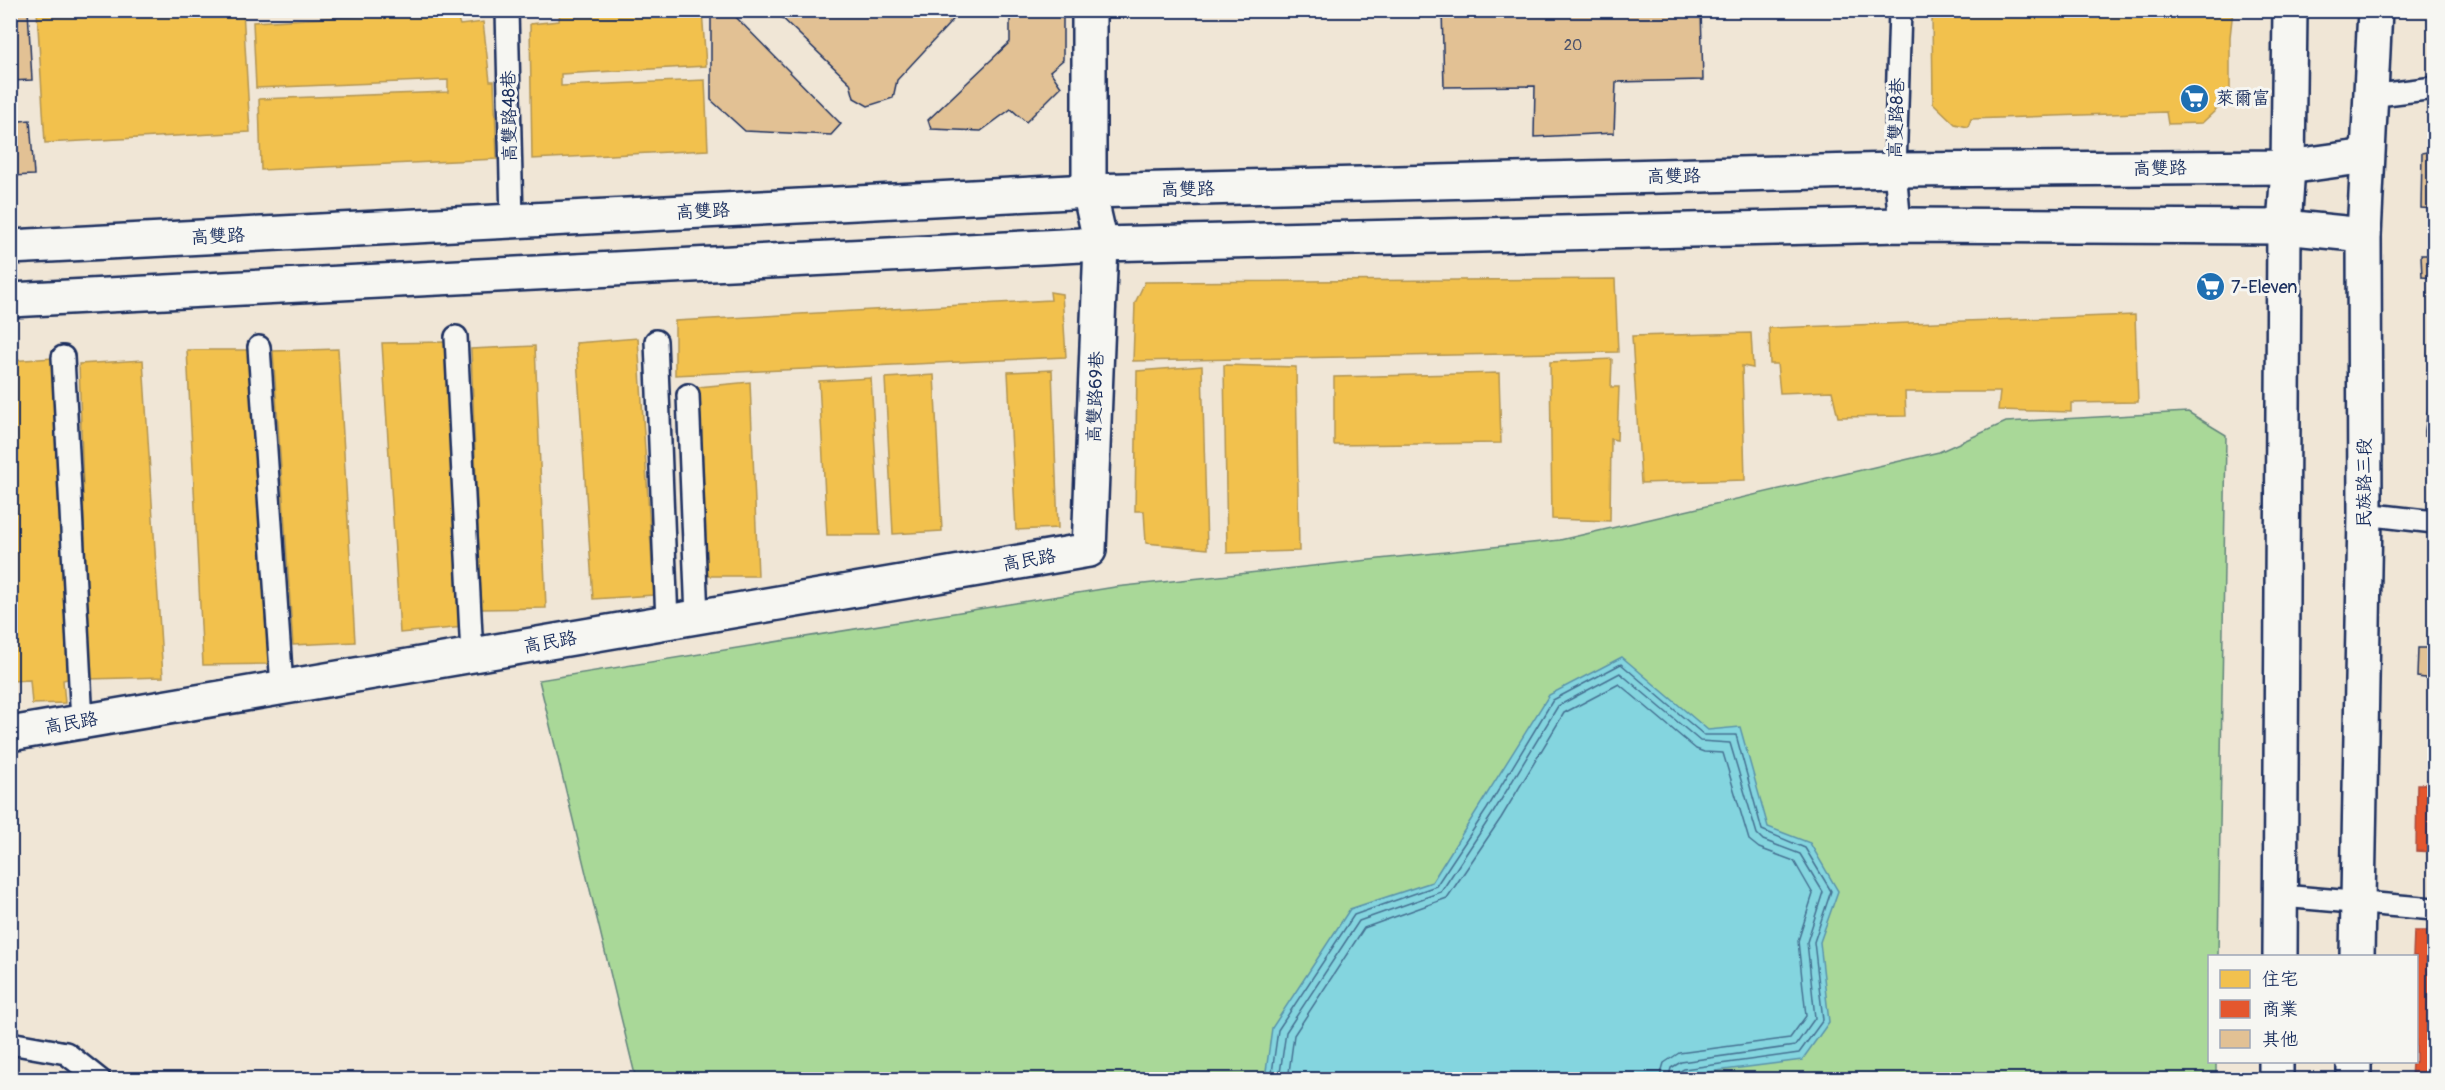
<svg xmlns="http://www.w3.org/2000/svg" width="2445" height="1090" font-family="Pangolin,'LXGW WenKai TC',sans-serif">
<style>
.green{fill:#a9d898;stroke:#62847b;stroke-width:1.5}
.water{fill:#84d5df;stroke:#5a93ab;stroke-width:1.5}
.homes{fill:#f2c14e;stroke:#b29553;stroke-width:1.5}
.shops{fill:#e4572e;stroke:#a84b3c;stroke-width:1.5}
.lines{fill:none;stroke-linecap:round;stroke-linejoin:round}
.shore{stroke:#457192;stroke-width:1.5}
.building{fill:#e2c194;stroke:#1b2f5e;stroke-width:1.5}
.service-casing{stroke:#1b2f5e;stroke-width:26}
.minor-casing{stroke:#1b2f5e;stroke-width:38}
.tertiary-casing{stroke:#1b2f5e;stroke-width:38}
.secondary-casing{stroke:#1b2f5e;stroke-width:38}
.service{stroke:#f6f6f2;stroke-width:21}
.minor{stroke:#f6f6f2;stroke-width:33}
.tertiary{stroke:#f6f6f2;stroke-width:33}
.secondary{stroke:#f6f6f2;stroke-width:33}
.labels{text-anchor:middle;stroke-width:6;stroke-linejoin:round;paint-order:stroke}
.number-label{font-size:15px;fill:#4d546c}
.poi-label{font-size:18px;fill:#1b2f5e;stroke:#f6f6f2;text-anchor:start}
.street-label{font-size:18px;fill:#1b2f5e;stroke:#f6f6f2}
</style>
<rect width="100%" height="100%" fill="#f0e6d6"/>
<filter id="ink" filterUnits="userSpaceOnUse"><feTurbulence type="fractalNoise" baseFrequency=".0167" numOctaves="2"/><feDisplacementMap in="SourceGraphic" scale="12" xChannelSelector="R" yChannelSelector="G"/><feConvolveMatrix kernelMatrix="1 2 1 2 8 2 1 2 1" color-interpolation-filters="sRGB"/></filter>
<g filter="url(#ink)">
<polygon class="green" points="2188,412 2226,435 2218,956 2210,956 2210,1062 2216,1062 2216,1079 636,1079 539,680 1115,587 1560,540 1939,452 2006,422"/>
<polygon class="water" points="1622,657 1708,730 1740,727 1768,827 1810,843 1838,891 1820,942 1829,1022 1802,1060 1685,1075 1677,1080 1265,1079 1272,1028 1350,909 1432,882 1549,695"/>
<g class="homes">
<polygon points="37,10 243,10 250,132 45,143"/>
<polygon points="560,10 702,10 706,66 561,74 561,86 705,80 708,150 532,159 530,24 559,21"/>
<polygon points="2233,10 2230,37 2230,97 2202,123 2168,124 2166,112 1971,119 1968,127 1955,124 1933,103 1932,14 1968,10"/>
<polygon points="455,11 460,25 483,22 490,81 494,81 497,159 261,170 259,99 448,92 448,80 256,88 253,22"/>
<polygon points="1615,279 1618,352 1133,361 1135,303 1145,282"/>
<polygon points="1050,292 1062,294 1066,357 675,375 675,321 1051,300"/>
<polygon points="2135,315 2138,402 2071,403 2071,412 1998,410 2000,392 1905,392 1906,416 1838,417 1832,391 1780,393 1777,364 1770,364 1769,328"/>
<polygon points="1751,333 1753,368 1742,366 1745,480 1641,483 1632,336"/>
<polygon points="638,338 654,595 593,599 576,343"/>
<polygon points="446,342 464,627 400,633 382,343"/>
<polygon points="535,346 546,608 481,609 471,349"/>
<polygon points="338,349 355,642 293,645 273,351"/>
<polygon points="187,350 250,350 272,664 203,665"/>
<polygon points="53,358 72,678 63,680 65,703 32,704 30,680 10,681 10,361"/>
<polygon points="1612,359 1611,387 1619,387 1617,440 1611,439 1610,521 1552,519 1550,362"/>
<polygon points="143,360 163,677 89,679 79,364"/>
<polygon points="1224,365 1296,367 1299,551 1227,553"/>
<polygon points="1202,366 1207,549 1146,543 1144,511 1135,511 1137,371"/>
<polygon points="1052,370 1058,528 1016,530 1008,372"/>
<polygon points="1499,373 1501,443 1334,445 1334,377"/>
<polygon points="934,375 942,531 893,534 885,378"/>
<polygon points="871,378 880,535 827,535 819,381"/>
<polygon points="750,382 758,576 706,576 698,387"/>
</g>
<g class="shops">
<polygon points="2417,784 2434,784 2434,852 2416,851"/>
<polygon points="2414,931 2434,931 2434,1080 2411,1080 2412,1062 2416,1062 2416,956 2413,956"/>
</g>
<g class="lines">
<g class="shore">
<polyline points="1271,1080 1278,1030 1354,915 1436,886 1487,809 1553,700 1621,664 1704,735 1736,735 1762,830 1805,848 1831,891 1814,942 1823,1020 1799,1053 1684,1069 1677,1073 1675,1080"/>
<polyline points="1279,1080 1286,1032 1359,921 1441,892 1493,813 1558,706 1620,673 1700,741 1730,743 1757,834 1763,840 1800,854 1823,892 1807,942 1815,1018 1795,1046 1681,1062 1671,1068 1668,1080"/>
<polyline points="1288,1080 1294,1035 1364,928 1447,898 1501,818 1564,713 1619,684 1696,749 1704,752 1723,753 1749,840 1759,848 1794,861 1813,894 1798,941 1806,1016 1790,1038 1679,1053 1664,1063 1659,1080"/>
</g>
</g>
<g class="building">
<polygon points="10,10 28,10 32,80 10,81"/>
<polygon points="711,10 729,10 841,124 831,135 745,131 711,100"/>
<polygon points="774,10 962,10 897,80 893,98 868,106 854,98 850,83"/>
<polygon points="1010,10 1063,10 1063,60 1050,71 1061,87 1026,122 1011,109 981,131 931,129 928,120 1010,42"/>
<polygon points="1442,10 1701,10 1703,80 1616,82 1614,133 1534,137 1535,86 1444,87"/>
<polygon points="30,120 34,175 10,176 10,122"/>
<polygon points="2434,151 2434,209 2421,208 2422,153"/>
<polygon points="2421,255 2434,255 2434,278 2422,277"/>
<polygon points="2429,403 2434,403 2434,437 2424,436"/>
<polygon points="2418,648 2434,648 2434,704 2434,679 2417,677"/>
</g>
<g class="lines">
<defs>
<g id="service">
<polyline points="507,10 512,221"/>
<polyline points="2370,96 2434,88"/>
<polyline points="1900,225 1895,170 1900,10"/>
<polyline points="456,337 472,655"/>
<polyline points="656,341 667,622"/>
<polyline points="259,347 282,687"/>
<polyline points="63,357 82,722"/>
<polyline points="688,395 697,617"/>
<polyline points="2365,514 2434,522"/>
<polyline points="2282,896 2434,909"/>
<polyline points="10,1043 66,1053 100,1080"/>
</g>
<polyline id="minor" points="10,734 1089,550 1101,244 1089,191 1089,10"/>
<g id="tertiary">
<polyline points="10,247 1089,191 1895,170 2288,167 2367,156"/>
<polyline points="10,300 1101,244 1900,225 2284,227 2364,235"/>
</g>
<g id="secondary">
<polyline points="2280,956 2284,227 2288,167 2290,10"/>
<polyline points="2357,956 2365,514 2364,235 2375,10"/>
<polyline points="2276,1080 2276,1062"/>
<polyline points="2354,1080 2354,1062"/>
</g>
</defs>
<use href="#service" class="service-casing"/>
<use href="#minor" class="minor-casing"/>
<use href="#tertiary" class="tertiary-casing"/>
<use href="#secondary" class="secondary-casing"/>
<use href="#service" class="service"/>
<use href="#minor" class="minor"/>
<use href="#tertiary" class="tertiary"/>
<use href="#secondary" class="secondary"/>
</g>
</g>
<defs>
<symbol id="supermarket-disc" viewBox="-11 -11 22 22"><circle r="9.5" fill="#1f6fb2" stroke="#f6f6f2"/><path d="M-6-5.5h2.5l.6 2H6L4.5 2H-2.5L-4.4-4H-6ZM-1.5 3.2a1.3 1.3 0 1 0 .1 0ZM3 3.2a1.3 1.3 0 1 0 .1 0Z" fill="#fff"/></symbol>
</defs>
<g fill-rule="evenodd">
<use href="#supermarket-disc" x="2178" y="82" width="33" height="33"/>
<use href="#supermarket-disc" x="2194" y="270" width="33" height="33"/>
</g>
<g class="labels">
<g class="number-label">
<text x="1573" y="50">20</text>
</g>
<g class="poi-label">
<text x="2216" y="104">萊爾富</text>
<text x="2231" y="293">7-Eleven</text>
</g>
<g class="street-label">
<text transform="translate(509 116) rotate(-91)" y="6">高雙路48巷</text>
<text transform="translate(1896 118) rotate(-88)" y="6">高雙路8巷</text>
<text transform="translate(2160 168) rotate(-1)" y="6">高雙路</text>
<text transform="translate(1674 176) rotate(-1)" y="6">高雙路</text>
<text transform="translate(1188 189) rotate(-1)" y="6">高雙路</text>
<text transform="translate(703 211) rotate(-3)" y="6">高雙路</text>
<text transform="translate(218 236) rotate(-3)" y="6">高雙路</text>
<text transform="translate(1095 397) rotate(-88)" y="6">高雙路69巷</text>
<text transform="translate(2364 483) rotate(-90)" y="6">民族路三段</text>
<text transform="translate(1029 560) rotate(-10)" y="6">高民路</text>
<text transform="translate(550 642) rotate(-10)" y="6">高民路</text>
<text transform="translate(71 723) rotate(-10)" y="6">高民路</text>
</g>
</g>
<rect width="2445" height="1090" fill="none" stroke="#f6f6f2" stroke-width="36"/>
<rect x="18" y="18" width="2409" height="1054" fill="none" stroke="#1b2f5e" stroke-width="2" filter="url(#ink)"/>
<rect x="2208" y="955" width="210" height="108" fill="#f6f6f2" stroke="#9ea6b7" stroke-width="1.5"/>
<rect x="2220" y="970" width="30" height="18" fill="#f2c14e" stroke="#9ea6b7" stroke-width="1.5"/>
<text x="2262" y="985" font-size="18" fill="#1b2f5e">住宅</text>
<rect x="2220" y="1000" width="30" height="18" fill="#e4572e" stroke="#9ea6b7" stroke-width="1.5"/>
<text x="2262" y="1015" font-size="18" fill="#1b2f5e">商業</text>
<rect x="2220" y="1030" width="30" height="18" fill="#e2c194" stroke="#9ea6b7" stroke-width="1.5"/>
<text x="2262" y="1045" font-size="18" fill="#1b2f5e">其他</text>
</svg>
